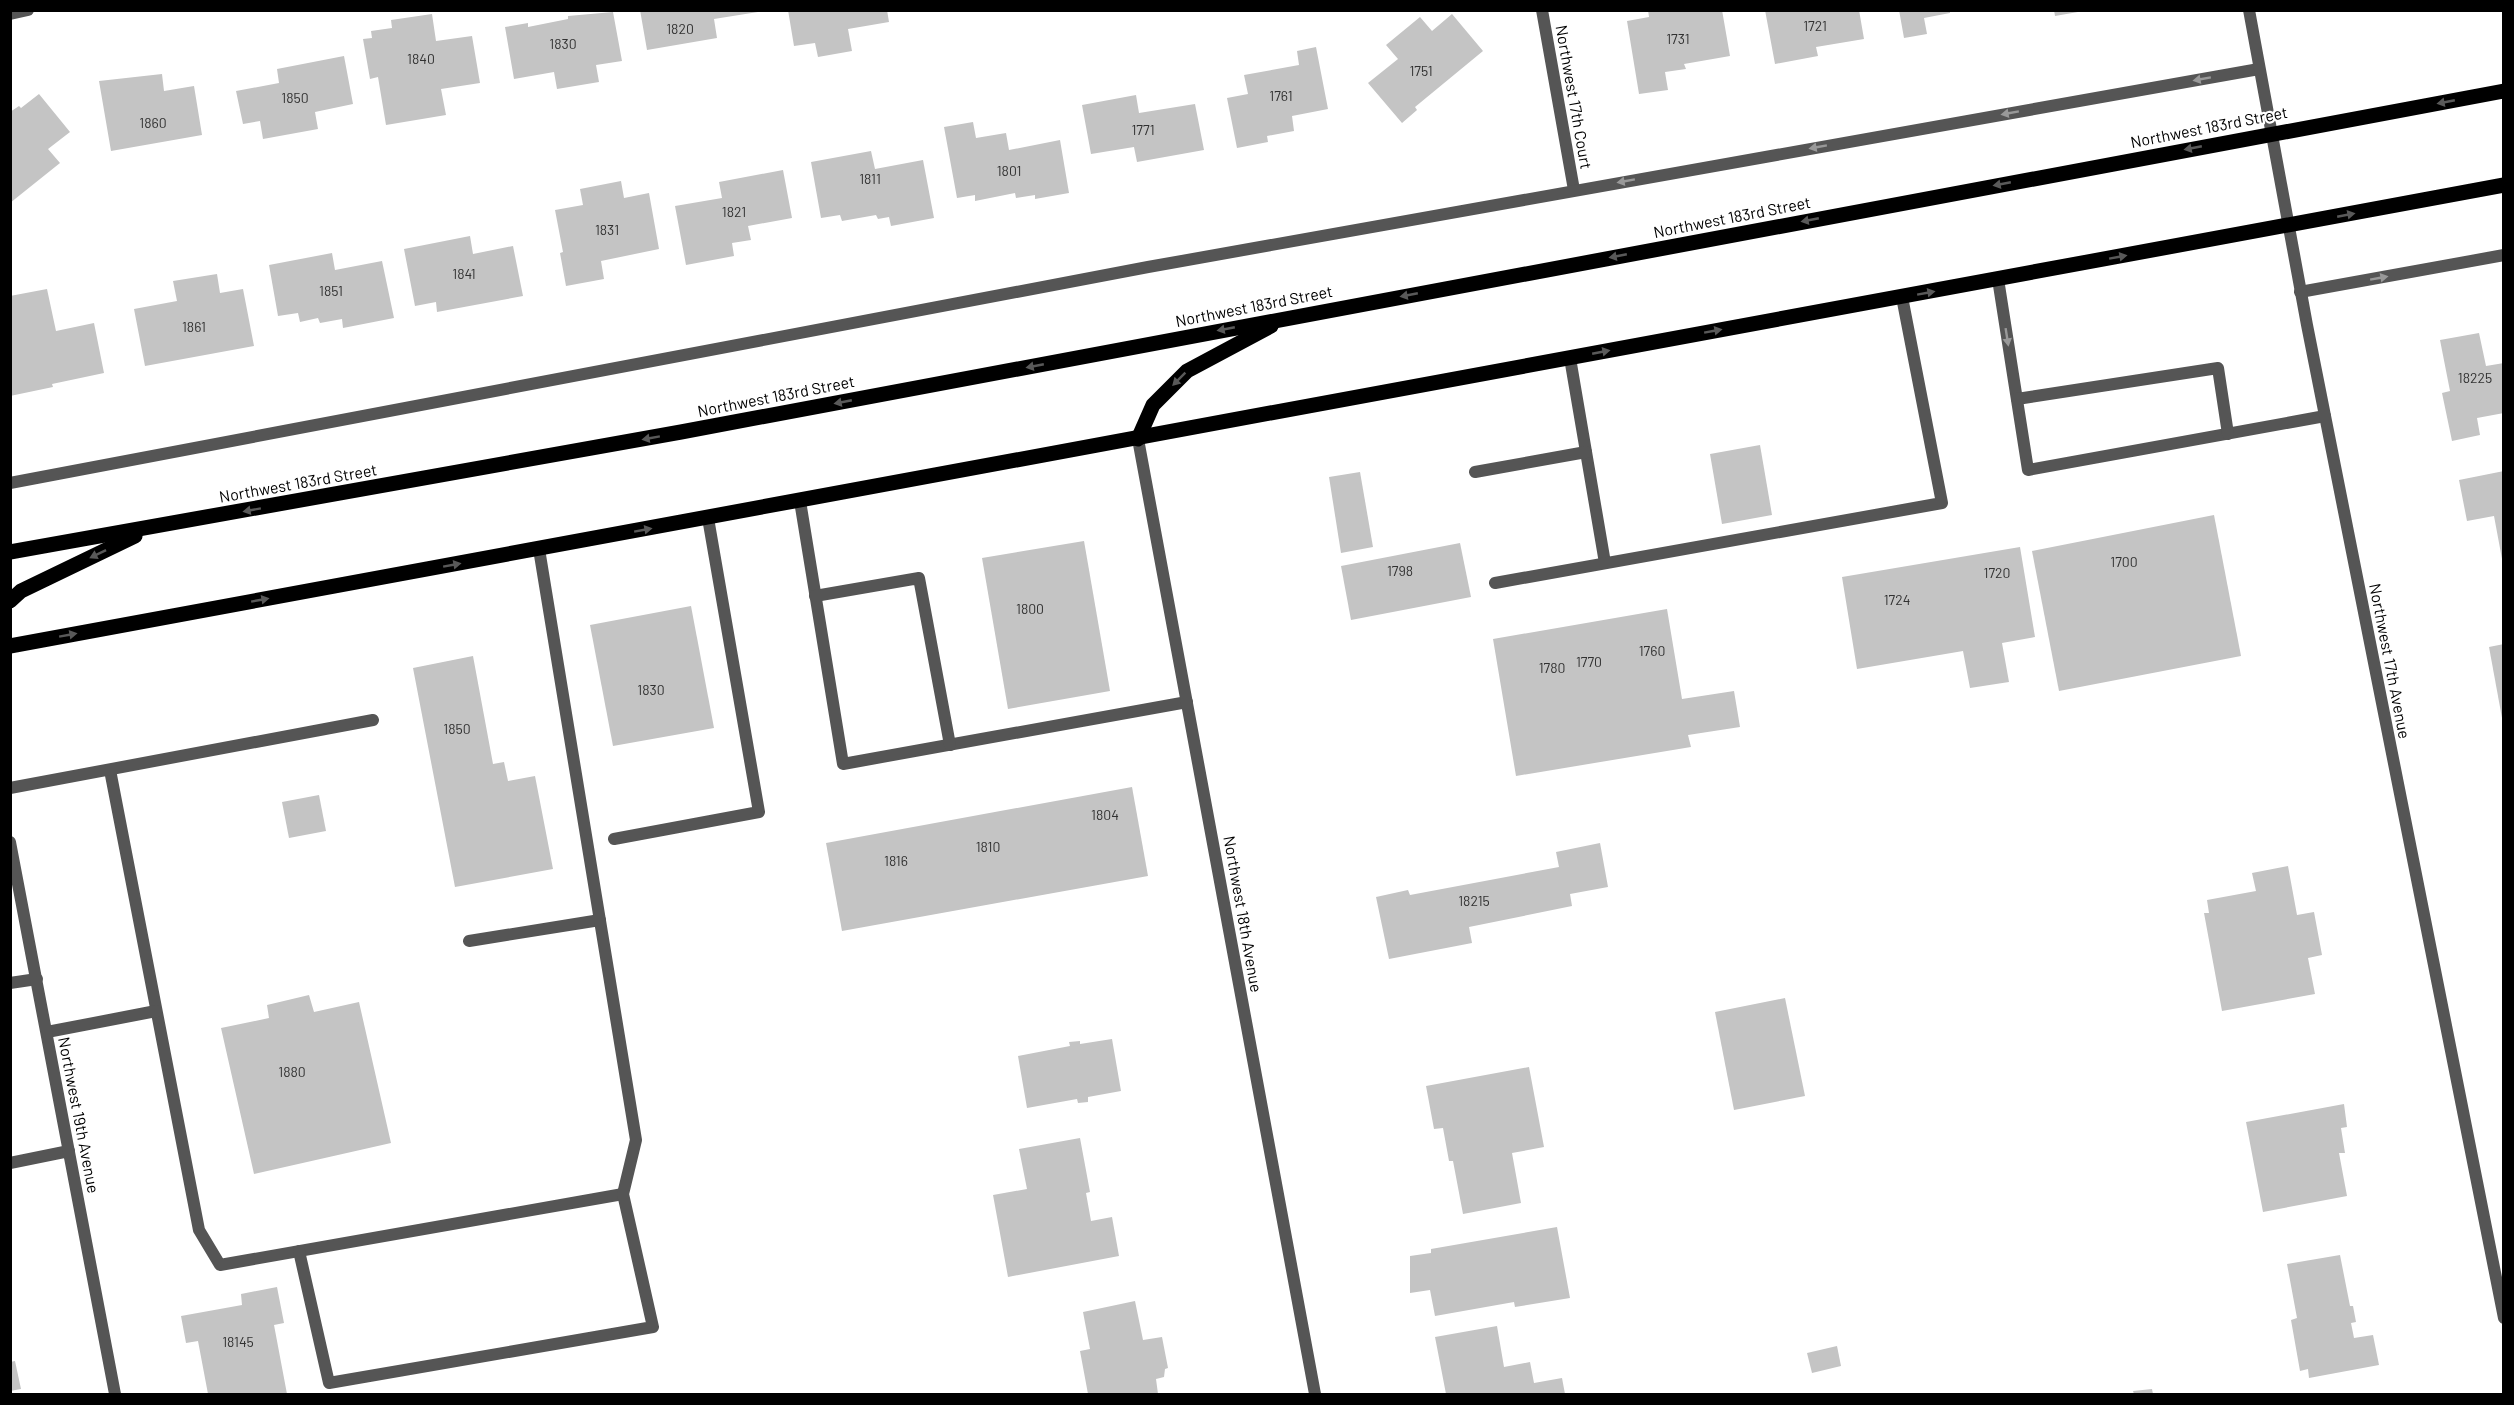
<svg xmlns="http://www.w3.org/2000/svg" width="2514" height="1405" font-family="Barlow,sans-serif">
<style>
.building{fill:#c4c4c4}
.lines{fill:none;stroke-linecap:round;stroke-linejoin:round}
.service{stroke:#555;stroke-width:12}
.minor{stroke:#555;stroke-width:12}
.tertiary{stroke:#555;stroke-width:12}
.primary{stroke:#000;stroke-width:15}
.oneway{fill:#999}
.oneway2{fill:#595959}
.labels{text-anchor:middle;stroke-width:4.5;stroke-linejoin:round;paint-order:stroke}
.number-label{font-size:14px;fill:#313131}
.street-label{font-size:16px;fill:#000;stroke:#fff}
</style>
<rect width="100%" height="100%" fill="#fff"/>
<g class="building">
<polygon points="640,10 758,10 758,12 714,19 717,38 647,50"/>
<polygon points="788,10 887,10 889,22 848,29 852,51 818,57 815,43 794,46"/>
<polygon points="1648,10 1722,10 1730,56 1684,64 1686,69 1665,72 1668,90 1639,94 1627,21 1649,17"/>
<polygon points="1765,10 1859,10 1864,39 1816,47 1818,56 1775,64"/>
<polygon points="1899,10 1950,10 1950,13 1924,18 1927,34 1904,38"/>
<polygon points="2054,10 2078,10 2078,12 2055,16"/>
<polygon points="613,12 622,61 596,65 599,82 557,89 554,72 514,79 505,27 528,23 528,27 568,19 568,16"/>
<polygon points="432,14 436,41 472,36 480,83 441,89 446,115 386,125 378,77 370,79 363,39 372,38 371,31 392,28 391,20"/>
<polygon points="1452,14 1483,51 1415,107 1417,110 1402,123 1368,83 1398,59 1386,45 1420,17 1432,31"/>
<polygon points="1316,47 1328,109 1292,116 1294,131 1267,136 1268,142 1237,148 1227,98 1248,94 1244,75 1299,65 1297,51"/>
<polygon points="344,56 353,104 315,112 318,129 263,139 260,121 243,124 236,91 279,83 277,69"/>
<polygon points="162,74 164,91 194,86 202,135 111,151 99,81"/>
<polygon points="39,94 70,132 48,149 60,163 10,203 10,112 19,106 21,108"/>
<polygon points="1136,95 1139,113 1195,104 1204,150 1137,162 1134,147 1091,154 1082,105"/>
<polygon points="973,122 976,138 1006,133 1009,150 1060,140 1069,193 1035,199 1035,195 1016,198 1015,193 975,201 975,195 957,198 944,127"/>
<polygon points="871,151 875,169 923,160 934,218 891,226 889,217 878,219 876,215 842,221 840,215 821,218 811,162"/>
<polygon points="783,170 792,218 748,226 751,240 732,243 734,256 686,265 675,206 722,198 719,182"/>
<polygon points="621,181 624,198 649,193 659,249 601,261 604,279 566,286 560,253 563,252 555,210 583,205 580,189"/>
<polygon points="470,236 473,254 513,246 523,296 437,312 436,302 415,306 404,249"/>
<polygon points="332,253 335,270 382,261 394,318 343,328 342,319 320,323 318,318 300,322 298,313 278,316 269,265"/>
<polygon points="217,274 220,293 243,289 254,346 145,366 134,309 177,301 173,281"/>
<polygon points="47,289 56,331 94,323 104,373 52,384 53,387 10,396 10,296"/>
<polygon points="2479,333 2486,366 2504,363 2504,413 2477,418 2480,435 2452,441 2442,393 2450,391 2440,340"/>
<polygon points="1760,445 1772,515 1722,524 1710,454"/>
<polygon points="2504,471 2504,559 2502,559 2494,516 2467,521 2459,480"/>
<polygon points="1360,472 1373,547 1341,553 1329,477"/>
<polygon points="2214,515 2241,656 2059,691 2032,551"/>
<polygon points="1084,541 1110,691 1008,709 982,558"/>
<polygon points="1460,543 1471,597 1351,620 1341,566"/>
<polygon points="2020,547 2035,637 2002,643 2009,682 1970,688 1963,651 1857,669 1842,577"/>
<polygon points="691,606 714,728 613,746 590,625"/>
<polygon points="1667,609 1682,699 1734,691 1740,727 1688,735 1691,747 1516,776 1493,639"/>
<polygon points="2504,644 2504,718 2502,718 2489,647"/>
<polygon points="473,656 493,764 504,762 508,781 535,776 553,869 455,887 413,668"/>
<polygon points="1132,787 1148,876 842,931 826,843"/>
<polygon points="319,795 326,831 289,838 282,802"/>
<polygon points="1600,843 1608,887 1570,894 1572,906 1469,927 1472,943 1389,959 1376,897 1408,890 1410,895 1559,867 1556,852"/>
<polygon points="2288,866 2297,915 2314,912 2322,955 2308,958 2315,994 2222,1011 2204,913 2209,913 2207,900 2256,891 2252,873"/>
<polygon points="309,995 314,1012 359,1002 391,1143 254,1174 221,1028 269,1018 267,1005"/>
<polygon points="1785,998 1805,1096 1734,1110 1715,1012"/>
<polygon points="1112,1039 1121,1091 1088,1097 1088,1102 1078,1103 1077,1099 1027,1108 1018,1056 1070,1046 1069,1042 1080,1041 1080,1044"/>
<polygon points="1529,1067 1544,1147 1512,1153 1521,1203 1463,1214 1453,1161 1449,1161 1443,1128 1434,1129 1426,1086"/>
<polygon points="2344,1104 2347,1127 2341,1128 2345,1153 2339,1153 2347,1196 2263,1212 2246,1122"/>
<polygon points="1080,1138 1090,1192 1086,1193 1091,1221 1112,1217 1119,1256 1008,1277 993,1195 1027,1189 1019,1149"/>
<polygon points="1557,1227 1570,1298 1515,1307 1514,1302 1435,1316 1430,1290 1410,1293 1410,1256 1431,1253 1431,1249"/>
<polygon points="2340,1255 2350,1306 2353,1306 2356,1322 2351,1323 2354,1338 2373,1335 2379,1365 2309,1378 2308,1369 2300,1371 2291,1320 2297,1318 2287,1264"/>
<polygon points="277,1287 284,1323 274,1325 287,1394 208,1394 198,1341 186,1343 181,1316 242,1305 241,1294"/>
<polygon points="1135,1301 1143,1340 1162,1337 1168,1368 1165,1369 1164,1377 1156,1379 1158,1394 1088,1394 1080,1351 1090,1349 1083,1312"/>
<polygon points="1497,1326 1504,1367 1530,1362 1534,1383 1562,1378 1565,1394 1446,1394 1435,1337"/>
<polygon points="1837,1346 1841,1366 1812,1373 1807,1353"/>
<polygon points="15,1361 21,1389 10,1391 10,1362"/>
<polygon points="2152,1389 2153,1394 2134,1394 2133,1391"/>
</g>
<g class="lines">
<g class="service">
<polyline points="1998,279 2028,470 2325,416"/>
<polyline points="1570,358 1605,563"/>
<polyline points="2017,399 2218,368 2228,434"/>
<polyline points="1475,472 1586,452"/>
<polyline points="800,501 843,764 1187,702"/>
<polyline points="1495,583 1942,503 1902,297"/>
<polyline points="815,596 919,578 950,745"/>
<polyline points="110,770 199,1230 220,1265 623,1194"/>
<polyline points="10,788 373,720"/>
<polyline points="614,839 759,812 708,518"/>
<polyline points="469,941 600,920"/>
<polyline points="10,983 37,979"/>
<polyline points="47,1032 156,1011"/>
<polyline points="10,1163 69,1151"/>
<polyline points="299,1251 329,1383 653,1327 623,1194 636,1140 539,549"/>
</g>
<g class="minor">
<polyline points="1542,10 1574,190"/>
<polyline points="10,14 28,10"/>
<polyline points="2300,292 2504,255"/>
<polyline points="1138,439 1315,1394"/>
<polyline points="10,483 1148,267 2259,69"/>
<polyline points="10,842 115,1394"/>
</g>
<polyline class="tertiary" points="2249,10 2307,325 2504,1318"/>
<g class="primary">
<polyline points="1138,439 1153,405 1187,371 1271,326"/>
<polyline points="10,552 681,432 2504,91"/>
<polyline points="10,601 21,591 135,536"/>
<polyline points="10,646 2504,185"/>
</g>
</g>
<defs><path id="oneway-solid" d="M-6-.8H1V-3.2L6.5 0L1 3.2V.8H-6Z" transform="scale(1.5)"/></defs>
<g class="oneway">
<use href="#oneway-solid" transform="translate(2202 79) rotate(170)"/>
<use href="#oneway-solid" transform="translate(2010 113) rotate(170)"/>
<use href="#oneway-solid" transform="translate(1818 147) rotate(170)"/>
<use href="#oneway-solid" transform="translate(1626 181) rotate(170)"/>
<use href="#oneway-solid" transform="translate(2379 278) rotate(-10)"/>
<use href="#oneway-solid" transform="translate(2007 337) rotate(81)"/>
</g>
<g class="oneway2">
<use href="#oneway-solid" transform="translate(2446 102) rotate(169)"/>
<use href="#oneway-solid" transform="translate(2193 148) rotate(169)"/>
<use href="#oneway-solid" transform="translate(2002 184) rotate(169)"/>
<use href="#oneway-solid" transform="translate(2346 215) rotate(-11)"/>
<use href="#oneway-solid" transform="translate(1810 220) rotate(169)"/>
<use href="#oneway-solid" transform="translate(1618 256) rotate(169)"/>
<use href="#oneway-solid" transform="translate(2118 257) rotate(-10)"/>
<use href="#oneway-solid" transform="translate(1926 293) rotate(-10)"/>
<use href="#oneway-solid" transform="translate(1409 295) rotate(169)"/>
<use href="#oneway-solid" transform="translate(1226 329) rotate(169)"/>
<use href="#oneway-solid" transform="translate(1713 331) rotate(-10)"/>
<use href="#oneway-solid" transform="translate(1601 352) rotate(-11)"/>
<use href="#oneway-solid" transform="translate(1035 366) rotate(169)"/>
<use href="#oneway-solid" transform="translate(1179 379) rotate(135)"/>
<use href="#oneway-solid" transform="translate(843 402) rotate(169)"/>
<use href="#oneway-solid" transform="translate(651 438) rotate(170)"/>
<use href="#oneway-solid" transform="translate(252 510) rotate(170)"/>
<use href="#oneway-solid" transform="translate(643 530) rotate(-10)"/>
<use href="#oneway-solid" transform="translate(98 554) rotate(154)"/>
<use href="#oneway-solid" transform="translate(452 565) rotate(-10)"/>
<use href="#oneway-solid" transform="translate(260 600) rotate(-10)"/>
<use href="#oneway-solid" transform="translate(68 635) rotate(-10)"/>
</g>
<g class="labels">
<g class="number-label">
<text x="1815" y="31">1721</text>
<text x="680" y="34">1820</text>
<text x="1678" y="44">1731</text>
<text x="563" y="49">1830</text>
<text x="421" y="64">1840</text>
<text x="1421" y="76">1751</text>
<text x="1281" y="101">1761</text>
<text x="295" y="103">1850</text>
<text x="153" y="128">1860</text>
<text x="1143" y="135">1771</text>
<text x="1009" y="176">1801</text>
<text x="870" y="184">1811</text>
<text x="734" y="217">1821</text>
<text x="607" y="235">1831</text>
<text x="464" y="279">1841</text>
<text x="331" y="296">1851</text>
<text x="194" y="332">1861</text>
<text x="2475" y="383">18225</text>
<text x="2124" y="567">1700</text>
<text x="1400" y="576">1798</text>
<text x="1997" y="578">1720</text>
<text x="1897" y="605">1724</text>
<text x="1030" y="614">1800</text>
<text x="1652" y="656">1760</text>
<text x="1589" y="667">1770</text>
<text x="1552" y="673">1780</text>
<text x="651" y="695">1830</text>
<text x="457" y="734">1850</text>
<text x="1105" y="820">1804</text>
<text x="988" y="852">1810</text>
<text x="896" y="866">1816</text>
<text x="1474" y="906">18215</text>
<text x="292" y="1077">1880</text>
<text x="238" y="1347">18145</text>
</g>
<g class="street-label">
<text transform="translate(1574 97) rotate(80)" y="6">Northwest 17th Court</text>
<text transform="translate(2209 127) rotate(-11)" y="6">Northwest 183rd Street</text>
<text transform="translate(1732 217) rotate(-11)" y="6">Northwest 183rd Street</text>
<text transform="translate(1254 306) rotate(-11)" y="6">Northwest 183rd Street</text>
<text transform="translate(776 396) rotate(-11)" y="6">Northwest 183rd Street</text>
<text transform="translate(298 483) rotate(-10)" y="6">Northwest 183rd Street</text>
<text transform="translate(2390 661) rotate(79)" y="6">Northwest 17th Avenue</text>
<text transform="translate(1243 914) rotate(80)" y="6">Northwest 18th Avenue</text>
<text transform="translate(79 1115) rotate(79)" y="6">Northwest 19th Avenue</text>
</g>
</g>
<rect width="2514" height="1405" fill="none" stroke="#000000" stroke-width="24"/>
</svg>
